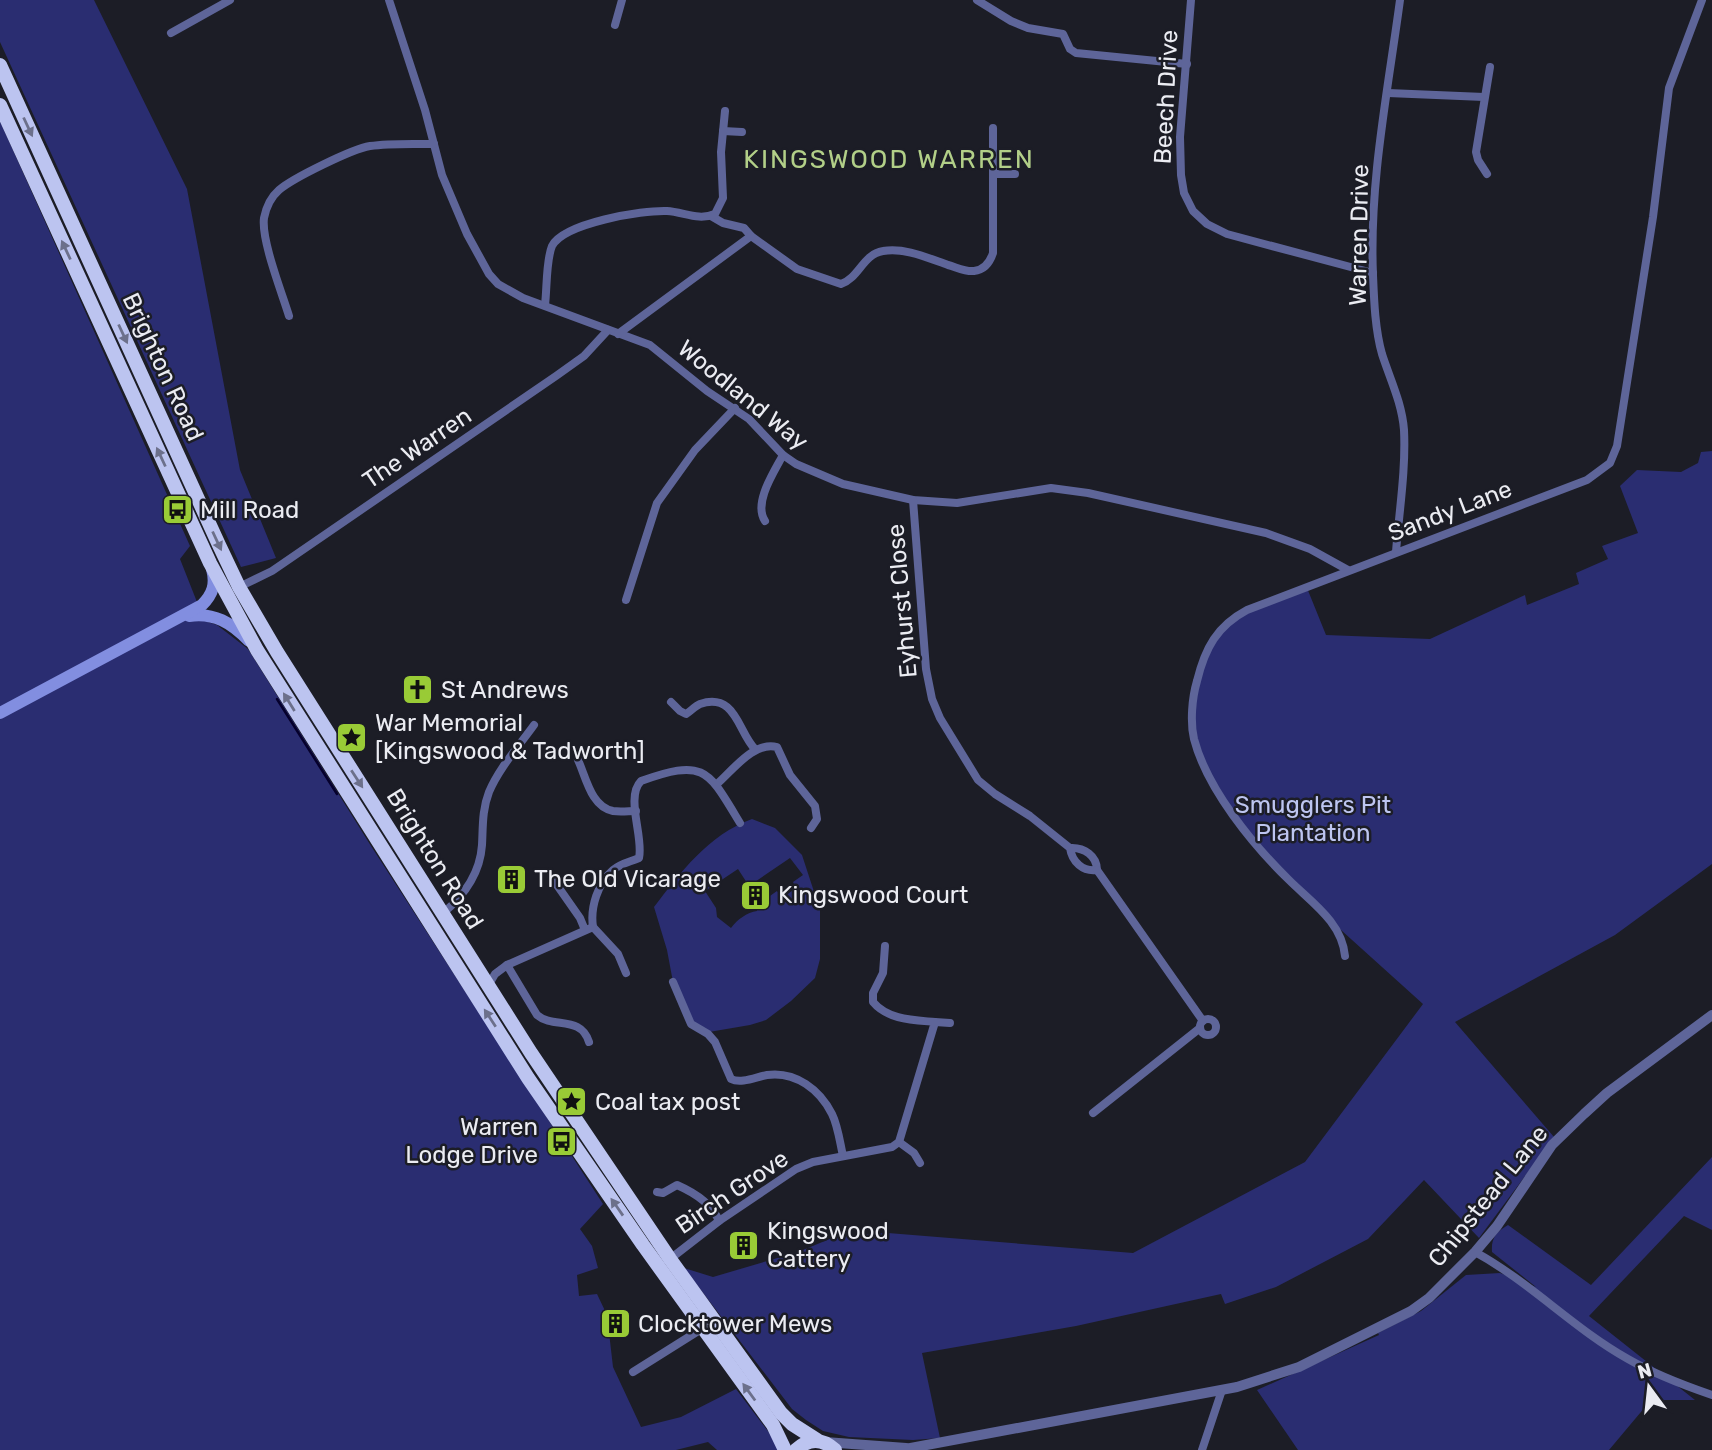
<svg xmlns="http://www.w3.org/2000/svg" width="1712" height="1450" font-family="Rubik,sans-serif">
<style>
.green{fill:#2a2d71;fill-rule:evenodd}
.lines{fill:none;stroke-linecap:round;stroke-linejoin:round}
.stream{stroke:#05002c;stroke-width:2.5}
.minor{stroke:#5e6599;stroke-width:8}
.tertiary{stroke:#5e6599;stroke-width:10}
.secondary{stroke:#828ee0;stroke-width:12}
.trunk{stroke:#bcc4f0;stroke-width:14}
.oneway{fill:#6c708b}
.labels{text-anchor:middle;stroke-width:5;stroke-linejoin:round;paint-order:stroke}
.street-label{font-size:24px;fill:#ebecf2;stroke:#1c1d26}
.poi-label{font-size:24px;fill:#ebecf2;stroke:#1c1d26;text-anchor:start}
.park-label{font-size:24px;fill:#bdc5f0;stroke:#1c1d26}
.neighbourhood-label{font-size:26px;letter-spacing:2px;fill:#b2cf88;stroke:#1c1d26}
</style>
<rect width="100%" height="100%" fill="#1c1d26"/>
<g class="green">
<polygon points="0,0 94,0 187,189 240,470 276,558 241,567 0,42"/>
<polygon points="0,121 190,546 180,559 197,602 190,616 217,625 248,649 371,846 603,1204 580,1229 592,1246 598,1268 577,1275 579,1296 597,1294 607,1315 613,1367 641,1427 681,1417 736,1389 777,1443 777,1450 717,1450 708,1442 676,1450 0,1450"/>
<polygon points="1712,451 1712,864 1615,935 1455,1022 1554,1137 1479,1238 1424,1180 1368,1239 1276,1287 1225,1304 1221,1294 1076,1326 922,1353 940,1438 913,1440 849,1437 823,1431 806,1420 792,1409 684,1268 713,1277 798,1252 837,1236 888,1233 1133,1253 1305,1162 1423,1004 1331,921 1245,833 1205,770 1192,727 1202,657 1227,622 1307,588 1326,635 1430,639 1525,595 1527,605 1579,584 1576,573 1608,559 1602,546 1638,533 1620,486 1637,470 1681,472 1698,463 1701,452"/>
<path d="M752 819 775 828 802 855 820 910V959L815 978 791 1001 766 1020 750 1025 709 1032 691 1024 673 982 667 950 654 907C681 872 708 835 752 819ZM790 858 803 875 793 882 796 888 782 898 777 891 757 905V911C747 912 737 920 731 928L717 917 716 908 705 891 738 869 749 886Z"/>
<path d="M1712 1157V1230L1684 1216 1589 1316 1695 1400H1651L1609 1450H1298L1257 1390 1379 1335 1378 1333 1421 1311 1466 1275 1500 1273 1536 1287 1492 1252C1491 1238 1496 1232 1508 1225L1591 1285Z"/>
</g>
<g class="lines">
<polyline class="stream" points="277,699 337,794"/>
<g class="minor">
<polyline points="389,0 425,110 442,175 467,234 489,274 498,284 523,298 650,345 707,391 749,419 783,455 796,464 843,484 913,500 957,503 1051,488 1088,493 1266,533 1310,549 1348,570"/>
<polyline points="977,0 1011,21 1028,28 1063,34 1070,49 1076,53 1187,64"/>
<polyline points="1191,0 1180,137 1181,175 1184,193 1193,211 1207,224 1227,234 1373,273"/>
<polyline points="615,25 622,0"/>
<polyline points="171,33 230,0"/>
<polyline points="1388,93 1484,97"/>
<polyline points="723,131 742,132"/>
<polyline points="993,174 1015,174"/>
<polyline points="1487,174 1478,160 1476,152 1490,67"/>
<path d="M711 216 723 223 744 228 751 236 797 269 841 284C859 278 863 254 883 251 904 247 928 258 948 265 956 267 965 272 974 271 985 270 990 262 993 253V128"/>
<path d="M545 305C547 289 546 260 552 246 564 223 642 210 667 211 684 212 698 221 715 214L723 198 721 152 725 111"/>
<path d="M289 316C282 293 261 240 264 218 266 208 271 197 279 190 293 178 352 149 370 146 390 143 413 144 434 144"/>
<polyline points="618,334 751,236"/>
<path d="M913 500 926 669 932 699 940 718 978 780 995 794 1030 816 1070 848C1084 847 1097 856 1097 870 1083 872 1072 862 1070 848"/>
<path d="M765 521C753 503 774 472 783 455"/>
<path d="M1396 552C1399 512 1406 470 1404 430 1402 403 1390 379 1382 354 1375 329 1374 300 1373 275 1369 183 1388 90 1400 0"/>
<polyline points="239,587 272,571 556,376 584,356 608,330"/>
<polyline points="626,600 657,503 695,450 735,408"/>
<path d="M671 702 680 711 686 714C691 711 695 706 700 704 736 692 738 732 755 749"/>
<path d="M578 760C586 777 591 807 613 811 620 812 629 811 636 811"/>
<path d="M717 784C733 770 754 741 777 747L790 775 815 806 817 819 811 828"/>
<polyline points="1097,870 1203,1021"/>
<polyline points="552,878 580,918 585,930"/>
<path d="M442 914C464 896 480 874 482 845 483 827 482 810 489 792 499 768 519 746 534 725"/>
<polyline points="593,927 618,954 626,973"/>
<path d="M1345 956C1342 922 1311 902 1289 880 1253 845 1207 789 1194 739 1190 722 1192 698 1197 681 1205 648 1217 626 1247 610L1587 480 1610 463 1617 446 1653 217 1669 88 1702 0"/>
<path d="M507 965 537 1015C553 1029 581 1015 589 1042"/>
<path d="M673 982 691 1024 708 1034 715 1042 731 1079C741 1084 756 1077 767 1075 796 1071 820 1090 832 1114 838 1126 840 1143 843 1156"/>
<path d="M488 986 495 974 507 965 593 927C590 907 598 883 613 870 621 863 630 862 639 858 644 838 625 797 641 781 705 758 708 770 740 823"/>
<circle cx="1208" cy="1027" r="8"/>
<polyline points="935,1022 950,1023"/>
<polyline points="1093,1113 1200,1028"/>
<polyline points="899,1142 914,1153 920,1163"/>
<path d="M657 1192 663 1193 677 1185C693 1192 712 1204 719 1221"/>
<path d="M1475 1252C1530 1282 1574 1329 1628 1359 1654 1374 1683 1385 1712 1395"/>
<path d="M670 1259 719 1221 796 1169 813 1162 892 1147 899 1142 935 1022C914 1020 888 1020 873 1002V993L883 973 885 946"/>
<polyline points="633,1372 703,1328"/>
<polyline points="1202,1450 1222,1390"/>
</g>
<g class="tertiary">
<polyline points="825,1442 906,1448"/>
<polyline points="900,1450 1237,1387 1299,1367 1411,1311 1429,1298 1475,1252 1497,1226 1552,1145 1584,1114 1607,1093 1712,1015"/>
</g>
<g class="secondary">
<path d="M189 616C214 612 232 623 249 641"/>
<path d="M0 713 202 605C213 594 216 584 212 569"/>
</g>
<g class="trunk">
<polyline points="0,65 219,545 239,587 277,652 531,1053 670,1259 781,1413 792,1424 817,1440"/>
<polyline points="0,105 210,563 257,650 528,1078 643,1245 773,1425 785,1450"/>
<path d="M796 1450C809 1438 822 1438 835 1450"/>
</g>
</g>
<defs><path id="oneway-solid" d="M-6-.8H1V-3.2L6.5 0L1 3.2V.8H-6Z" transform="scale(1.75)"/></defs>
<g class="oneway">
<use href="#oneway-solid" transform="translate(28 127) rotate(65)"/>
<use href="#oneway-solid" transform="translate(66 250) rotate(-115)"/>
<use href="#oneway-solid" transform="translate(123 334) rotate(65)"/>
<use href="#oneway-solid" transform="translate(161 457) rotate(-115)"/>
<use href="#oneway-solid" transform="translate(217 541) rotate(65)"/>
<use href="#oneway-solid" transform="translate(289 702) rotate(-122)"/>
<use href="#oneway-solid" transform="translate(357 779) rotate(57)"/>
<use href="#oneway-solid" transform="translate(490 1018) rotate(-123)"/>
<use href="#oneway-solid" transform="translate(617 1207) rotate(-125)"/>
<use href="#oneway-solid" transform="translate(749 1392) rotate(-126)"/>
</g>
<defs>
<symbol id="bus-square" viewBox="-11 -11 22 22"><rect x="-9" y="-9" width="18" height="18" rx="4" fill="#99cb36" stroke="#1c1d26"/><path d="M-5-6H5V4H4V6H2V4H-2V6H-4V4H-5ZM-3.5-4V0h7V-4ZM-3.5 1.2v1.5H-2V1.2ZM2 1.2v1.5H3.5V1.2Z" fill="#111"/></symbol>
<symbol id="church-square" viewBox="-11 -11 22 22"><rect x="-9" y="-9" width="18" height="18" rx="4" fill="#99cb36" stroke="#1c1d26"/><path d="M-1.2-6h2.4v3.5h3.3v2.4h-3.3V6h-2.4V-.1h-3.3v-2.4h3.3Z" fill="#111"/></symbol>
<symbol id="sight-square" viewBox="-11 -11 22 22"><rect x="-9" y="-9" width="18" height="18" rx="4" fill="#99cb36" stroke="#1c1d26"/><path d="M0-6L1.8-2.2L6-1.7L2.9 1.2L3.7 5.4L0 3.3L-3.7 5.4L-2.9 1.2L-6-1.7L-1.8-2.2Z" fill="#111"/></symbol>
<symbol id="building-square" viewBox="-11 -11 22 22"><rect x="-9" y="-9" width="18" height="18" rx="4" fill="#99cb36" stroke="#1c1d26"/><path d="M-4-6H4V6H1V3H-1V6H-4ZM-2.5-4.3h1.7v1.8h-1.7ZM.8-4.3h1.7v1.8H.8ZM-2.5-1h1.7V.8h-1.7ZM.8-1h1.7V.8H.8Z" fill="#111"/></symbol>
</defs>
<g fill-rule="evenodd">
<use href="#bus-square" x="160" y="492" width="35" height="35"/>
<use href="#church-square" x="400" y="672" width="35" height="35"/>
<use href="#sight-square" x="334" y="720" width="35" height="35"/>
<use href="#building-square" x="494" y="862" width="35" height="35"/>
<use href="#building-square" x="738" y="878" width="35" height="35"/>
<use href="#sight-square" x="554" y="1084" width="35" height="35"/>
<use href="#bus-square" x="544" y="1124" width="35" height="35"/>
<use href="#building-square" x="726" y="1228" width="35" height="35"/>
<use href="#building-square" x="598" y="1306" width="35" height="35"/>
</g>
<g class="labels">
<g class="street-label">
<text transform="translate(1166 97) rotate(-87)" y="8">Beech Drive</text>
<text transform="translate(1359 235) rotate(-89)" y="8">Warren Drive</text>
<text transform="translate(163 367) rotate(65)" y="8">Brighton Road</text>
<text transform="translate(743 395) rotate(39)" y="8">Woodland Way</text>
<text transform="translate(417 448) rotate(-34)" y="8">The Warren</text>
<text transform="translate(1450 511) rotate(-21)" y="8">Sandy Lane</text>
<text transform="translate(902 601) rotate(-95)" y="8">Eyhurst Close</text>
<text transform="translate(435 859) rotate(58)" y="8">Brighton Road</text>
<text transform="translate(732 1192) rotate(-34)" y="8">Birch Grove</text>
<text transform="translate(1488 1196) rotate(-51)" y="8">Chipstead Lane</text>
</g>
<g class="poi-label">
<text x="200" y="518">Mill Road</text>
<text x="441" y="698">St Andrews</text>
<text x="375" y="731">War Memorial<tspan x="375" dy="28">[Kingswood &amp; Tadworth]</tspan></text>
<text x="534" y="887">The Old Vicarage</text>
<text x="778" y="903">Kingswood Court</text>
<text x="595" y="1110">Coal tax post</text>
<text x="538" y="1135" text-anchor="end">Warren<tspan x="538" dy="28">Lodge Drive</tspan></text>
<text x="767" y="1239">Kingswood<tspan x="767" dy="28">Cattery</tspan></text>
<text x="638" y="1332">Clocktower Mews</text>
</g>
<g class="park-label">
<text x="1313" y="813">Smugglers Pit<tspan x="1313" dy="28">Plantation</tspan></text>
</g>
<g class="neighbourhood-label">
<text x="889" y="168">KINGSWOOD WARREN</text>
</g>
</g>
<g transform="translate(1649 1387) rotate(345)" stroke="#1c1d26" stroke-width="5" paint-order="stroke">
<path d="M0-5L12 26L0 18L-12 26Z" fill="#ebecf2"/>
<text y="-10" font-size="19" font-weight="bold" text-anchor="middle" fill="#ebecf2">N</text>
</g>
</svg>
